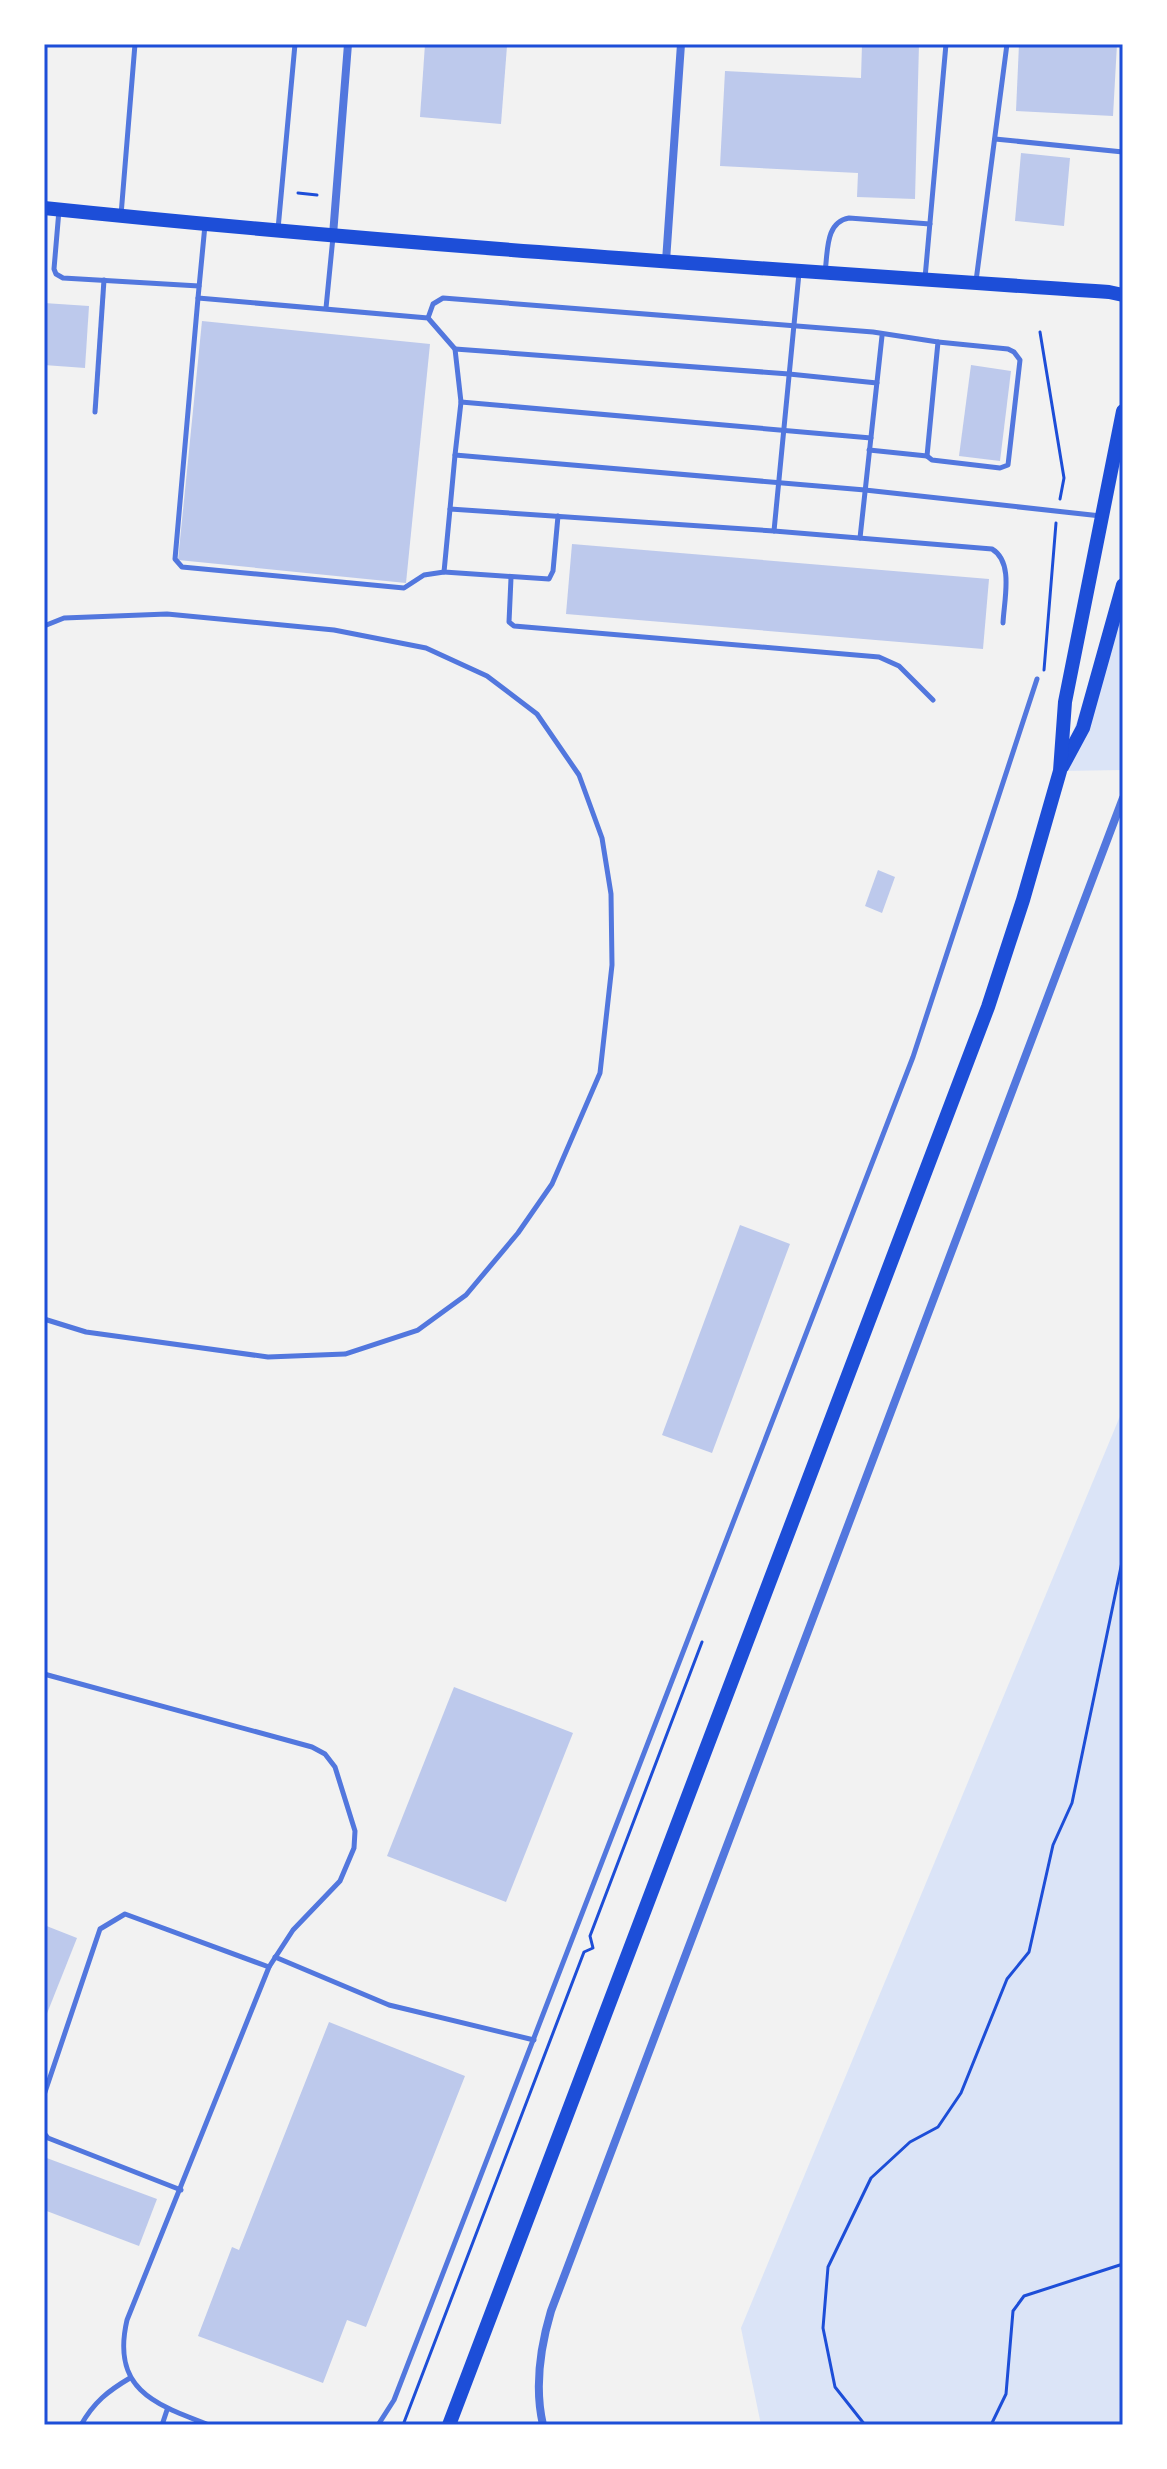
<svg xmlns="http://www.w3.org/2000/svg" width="1167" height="2469" font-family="'Alegreya Sans',sans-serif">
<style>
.green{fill:#dbe4f7}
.building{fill:#bdc9ec}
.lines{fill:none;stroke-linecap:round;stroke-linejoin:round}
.path{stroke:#1d4ed8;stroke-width:3}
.service{stroke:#5277de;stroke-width:5}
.minor{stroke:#5277de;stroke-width:8}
.secondary{stroke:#1d4ed8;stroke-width:14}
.primary{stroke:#1d4ed8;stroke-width:14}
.neatline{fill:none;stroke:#1d4ed8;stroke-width:3}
</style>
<rect width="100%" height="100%" fill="#f2f2f2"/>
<g class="green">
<polygon points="1123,584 1123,770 1060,771"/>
<polygon points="1123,1409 1123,2425 761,2425 741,2328"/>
</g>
<g class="building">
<polygon points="425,44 507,46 501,124 420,117"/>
<polygon points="862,44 919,44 915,199 857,197 858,173 720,166 725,71 861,78"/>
<polygon points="1019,44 1117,44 1113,116 1016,111"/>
<polygon points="1021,153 1070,158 1064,226 1015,221"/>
<polygon points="44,303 89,306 85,368 44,365"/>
<polygon points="202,321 430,344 406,583 178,560"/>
<polygon points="971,365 1011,371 1000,461 959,456"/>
<polygon points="572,544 989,579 983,649 566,614"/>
<polygon points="878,870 895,877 882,913 865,906"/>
<polygon points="740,1225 790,1244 712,1453 662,1435"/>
<polygon points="454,1687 573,1733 506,1902 387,1856"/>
<polygon points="44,1925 77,1938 44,2021"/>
<polygon points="329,2022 465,2076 366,2327 347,2320 323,2383 198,2336 232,2247 239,2250"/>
<polygon points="44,2157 157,2199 139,2246 44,2210"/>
</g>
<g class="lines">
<g class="path">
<polyline points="298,193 317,195"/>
<polyline points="1040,332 1064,478 1060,499"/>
<polyline points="1044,670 1056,523"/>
<polyline points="403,2425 584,1952 593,1948 590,1936 702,1642"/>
<polyline points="865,2425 835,2387 823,2328 828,2267 871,2178 910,2142 938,2127 961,2093 1007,1979 1029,1952 1053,1845 1072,1803 1123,1557"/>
<polyline points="991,2425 1006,2394 1013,2311 1024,2296 1123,2264"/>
</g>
<g class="service">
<polyline points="995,139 1123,152"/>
<polyline points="59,210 54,269 56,274 63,278 199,286"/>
<polyline points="121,215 135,44"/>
<polyline points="205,225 198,298 428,318 455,349 461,402 455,455 865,490 1101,516"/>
<polyline points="278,229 295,44"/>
<path d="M825 272C828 252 825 222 849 218L930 224"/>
<polyline points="925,278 946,44"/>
<polyline points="976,281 1007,44"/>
<polyline points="198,298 175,559 182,567 404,588 424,575 444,572"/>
<polyline points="326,308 333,237"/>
<polyline points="428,318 433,304 443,298 873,332 938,342 927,456 869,450"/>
<polyline points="455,349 789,374 877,383"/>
<polyline points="461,402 871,438"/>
<polyline points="95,412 104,280"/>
<polyline points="927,456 932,460 1000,468 1008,465 1020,360 1014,352 1008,349 938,342"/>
<polyline points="450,509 455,455"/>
<path d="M558 516 553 571 549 579 444 572 450 509 774 531 992 549C1014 562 1004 600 1003 623"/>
<polyline points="774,531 799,273"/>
<polyline points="860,538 882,336"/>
<polyline points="511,578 509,622 514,626 879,657 899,666 933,700"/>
<polyline points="44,626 64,618 167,614 334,630 426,648 487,676 537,714 579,775 602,838 611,894 612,965 600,1073 552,1184 518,1233 466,1295 418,1330 345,1354 268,1357 86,1332 44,1319"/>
<path d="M44 1674 312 1747 325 1754 335 1767 355 1831 354 1848 340 1881 293 1930 269 1967 127 2320C111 2389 154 2404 209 2425"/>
<polyline points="275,1957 389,2005 534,2040"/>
<polyline points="44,2095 100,1929 125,1914 269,1967"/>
<polyline points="44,2133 48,2138 181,2190"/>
<path d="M81 2425C94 2402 108 2391 130 2378"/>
<polyline points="162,2425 167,2410"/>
<polyline points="378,2425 394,2400 913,1057 1037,679"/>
</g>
<g class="minor">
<polyline points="333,235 348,44"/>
<polyline points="666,261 681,44"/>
<path d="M543 2425C534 2386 540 2348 551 2311L1123 798"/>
</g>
<path class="secondary" d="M44 208C398 245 754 268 1109 292L1123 295"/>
<g class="primary">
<polyline points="1062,767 1083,728 1123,585"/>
<polyline points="449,2425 988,1007 1023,900 1060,771 1065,702 1123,411"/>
</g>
</g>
<rect width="1167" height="2469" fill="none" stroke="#ffffff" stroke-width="92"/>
<rect x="46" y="46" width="1075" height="2377" class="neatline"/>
</svg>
